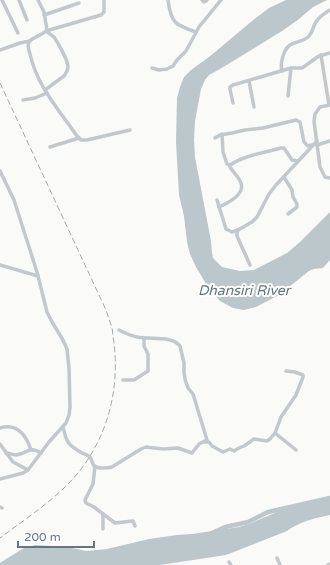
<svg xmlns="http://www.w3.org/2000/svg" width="330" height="565" font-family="'Varela Round',sans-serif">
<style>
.water{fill:#bbc7cb}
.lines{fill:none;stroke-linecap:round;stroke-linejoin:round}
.river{stroke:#bbc7cb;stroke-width:4.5}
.minor{stroke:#c3c8cc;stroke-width:3.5}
.rail{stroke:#a2aab0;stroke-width:1;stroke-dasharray:6 3;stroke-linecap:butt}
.labels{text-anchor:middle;stroke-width:4;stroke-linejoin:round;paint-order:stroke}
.water-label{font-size:14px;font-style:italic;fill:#60757c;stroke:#fff}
</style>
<rect width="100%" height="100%" fill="#fafaf8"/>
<g class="water">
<polygon points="286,0 327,0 313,7 299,19 282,31 220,69 209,75 205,80 201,89 195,121 194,140 195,157 211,241 212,253 213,258 222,267 240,271 254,270 287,253 300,242 330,212 330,260 323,268 314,269 309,271 279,295 256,307 244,310 233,308 220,301 208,287 196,267 190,254 187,242 184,216 179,195 176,142 177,98 180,87 184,77 191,70 209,57 257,17 269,8"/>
<path d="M330 499V515C315 518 299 522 287 531L226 555 160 565H0V563L6 559 24 548 35 545 68 547 86 551 107 549 149 539 177 535 192 534 239 527 249 524 277 512Z"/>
</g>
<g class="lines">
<polyline class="river" points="212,533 225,527 248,522 268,512 330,498"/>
<g class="minor">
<polyline points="2,0 18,33"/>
<polyline points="19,0 27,20"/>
<path d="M38 0 44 12 47 30C42 36 32 37 29 42 27 46 29 51 30 54 37 86 59 110 77 136L81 140H87L130 130"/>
<path d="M168 0C171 23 175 25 196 32"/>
<polyline points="202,0 204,2 206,1 207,0"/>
<polyline points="44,15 79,3"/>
<polyline points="46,31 101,15 104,12 104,0"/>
<polyline points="0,50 20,43 30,41"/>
<polyline points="321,55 329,105"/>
<polyline points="152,68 159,70 167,69 173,66 177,60 186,51 199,27 221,0"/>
<path d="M282 71C280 64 283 50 290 45 296 41 304 42 309 36 313 32 313 26 316 22 319 17 325 13 330 10"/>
<polyline points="249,81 254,107"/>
<path d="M45 90 64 76C66 73 68 71 68 67 68 60 58 43 54 37 51 35 49 33 46 31"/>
<polyline points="288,96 291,68"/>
<polyline points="23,100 35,98 47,93"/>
<polyline points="233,103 230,89 230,87 233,85 291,68 302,68 319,56 330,53"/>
<polyline points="330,105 320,107 315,114 314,121 320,167 325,177 330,178"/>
<polyline points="222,134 223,152 227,164 230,165"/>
<polyline points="215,138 220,135 232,133 245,130 263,128 296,120 300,122 304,142 308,146 312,145"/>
<polyline points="317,145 330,141"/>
<polyline points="50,147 79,138"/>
<polyline points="0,171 14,200 37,272 47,312 52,322 63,340 67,349 69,368 70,407 69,415 66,423 49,442 28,470 23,473 0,479"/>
<polyline points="284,177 292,190 293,197 297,204 297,207 288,214"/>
<polyline points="217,200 226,229 232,232 238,230"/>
<path d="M219 207C228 203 245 194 241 183 239 177 233 172 230 167V165C245 155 263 153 281 148H284L292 160 298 161"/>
<polyline points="0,265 38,276"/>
<polyline points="250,265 237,236 237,233 238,230 252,222 257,217 269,194 276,185 317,141"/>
<polyline points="123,380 134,380 148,371 148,354 144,346 144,338"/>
<path d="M63 426C66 442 68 445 82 453 84 454 88 455 90 457 92 460 92 463 94 466 98 469 108 468 112 467L141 449 146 447 163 449 178 448 192 453 199 444 207 440 193 394 188 388 185 379 184 372V363L180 346C172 335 150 340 137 337 131 336 125 333 119 330"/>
<path d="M0 428C17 423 26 435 31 450"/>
<polyline points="275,433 296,450"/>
<polyline points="205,442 209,442 212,446 223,452 230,449 234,451 239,448 244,446 254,439 267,441 270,439 275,433 281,417 296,395 303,377 303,375 295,372 286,371"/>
<polyline points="0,444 13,462 28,470"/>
<path d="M6 453C10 453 13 455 16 455 28 454 28 445 41 453"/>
<polyline points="95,466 93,484 85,500 86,503 94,507 115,523 133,521 135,526"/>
<polyline points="0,507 2,508"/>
<polyline points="103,514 103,529"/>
<polyline points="277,558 280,565"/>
<polyline points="229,562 231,565"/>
<polyline points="328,565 330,564"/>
</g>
<path class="rail" d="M0 83 106 310C108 316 110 322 112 328 113 333 113 338 114 343 120 393 106 443 71 481 50 503 24 520 0 538"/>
</g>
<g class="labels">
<g class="water-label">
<text x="244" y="295">Dhansiri River</text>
</g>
</g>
<path d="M18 541v6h76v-6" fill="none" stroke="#657683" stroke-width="2"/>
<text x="24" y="541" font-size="12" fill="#657683" stroke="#ffffff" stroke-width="3" paint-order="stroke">200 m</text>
</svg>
